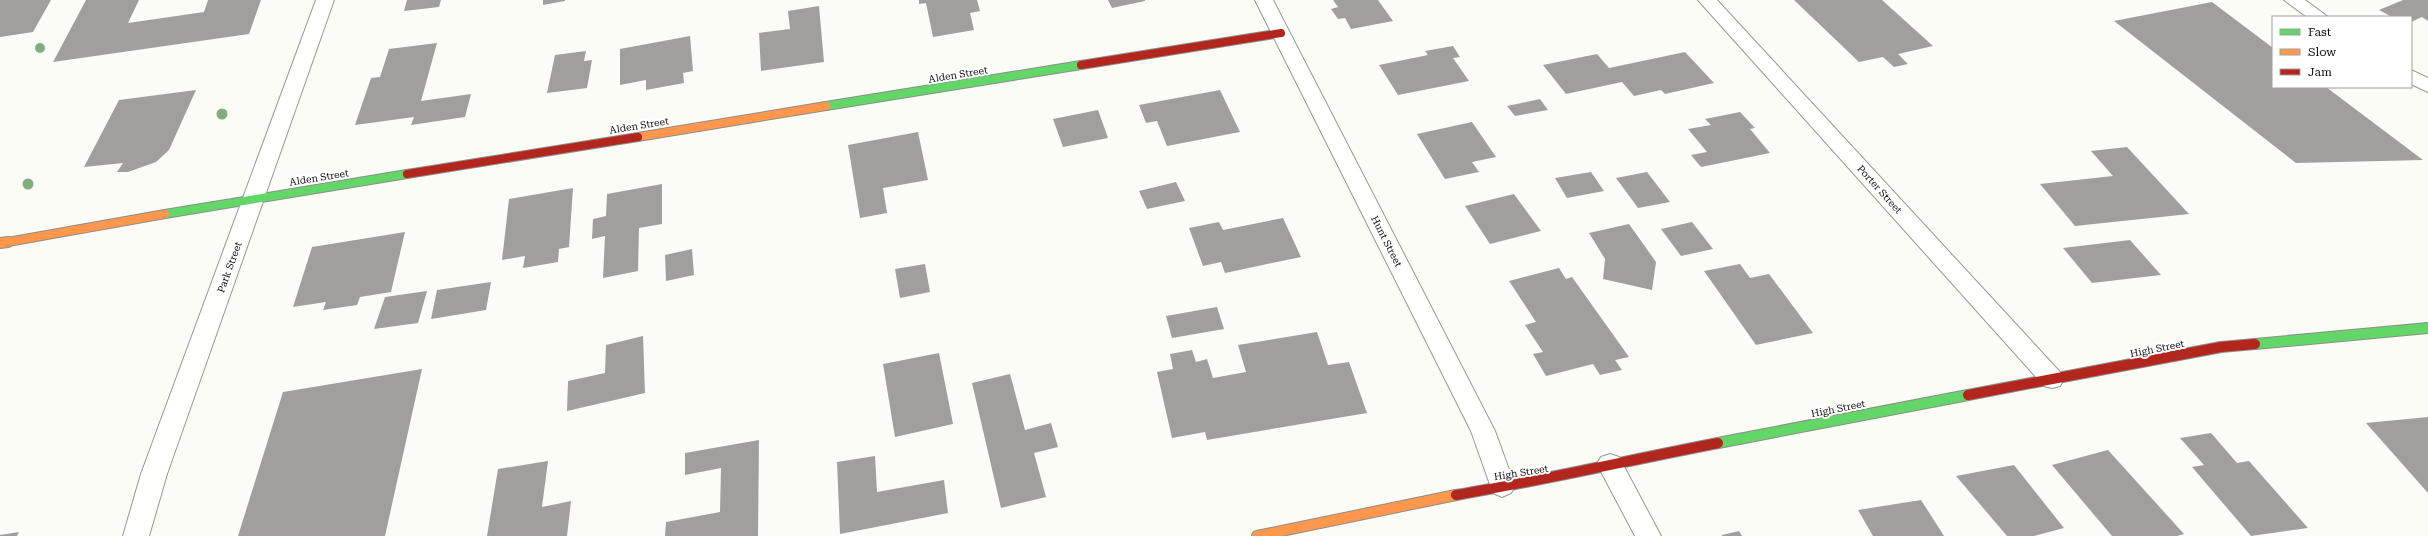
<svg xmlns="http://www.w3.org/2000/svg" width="2428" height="536" font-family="'Roboto Serif',serif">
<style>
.building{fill:#a09f9c}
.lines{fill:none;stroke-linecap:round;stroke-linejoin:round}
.street-casing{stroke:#969694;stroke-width:2}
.fast-far1-casing{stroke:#8d8d8b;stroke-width:10}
.fast-casing{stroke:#8d8d8b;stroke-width:12}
.slow-far1-casing{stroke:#8d8d8b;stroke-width:10}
.slow-casing{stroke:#8d8d8b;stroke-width:12}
.jam-far1-casing{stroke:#8d8d8b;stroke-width:10}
.jam-casing{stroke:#8d8d8b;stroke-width:12}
.street{fill:#fffffe;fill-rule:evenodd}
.fast-far1{stroke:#63d668;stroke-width:8}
.fast{stroke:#63d668;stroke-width:10}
.slow-far1{stroke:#ff974d;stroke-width:8}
.slow{stroke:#ff974d;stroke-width:10}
.jam-far1{stroke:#b3261e;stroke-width:8}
.jam{stroke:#b3261e;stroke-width:10}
.tree{fill:#82ad7f}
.labels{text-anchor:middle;stroke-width:4;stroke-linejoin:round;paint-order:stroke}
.street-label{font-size:10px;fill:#101010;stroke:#fff}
</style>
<rect width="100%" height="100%" fill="#fcfcf7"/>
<g class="building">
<polygon points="0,0 51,0 33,32 0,37"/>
<polygon points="86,0 139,0 128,23 204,12 208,0 261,0 249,34 53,62"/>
<polygon points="407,0 441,0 439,7 404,11"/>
<polygon points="543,0 565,0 565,1 543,5"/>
<polygon points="919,0 977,0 980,11 970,13 974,30 933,37 926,3 919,4"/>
<polygon points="1108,0 1145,0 1145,1 1112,8"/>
<polygon points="1333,0 1378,0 1393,21 1351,29 1345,18 1338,19 1331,9 1338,7"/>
<polygon points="1794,0 1882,0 1933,46 1898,54 1908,64 1894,67 1883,57 1859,62"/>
<polygon points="2403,0 2428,0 2428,21 2422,17 2411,22 2411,17 2392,17 2379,10"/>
<polygon points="2212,2 2273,48 2273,87 2326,87 2423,160 2296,163 2114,21"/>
<polygon points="819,6 824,62 761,71 759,33 790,29 788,11"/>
<polygon points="690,36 693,71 683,73 684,83 646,90 646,80 620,85 620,49"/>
<polygon points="437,43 421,101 471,94 465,117 411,125 414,117 355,125 371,78 380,77 389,49"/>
<polygon points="1453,46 1460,57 1453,58 1469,81 1398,95 1379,65 1428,55 1425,51"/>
<polygon points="586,51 584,61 592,60 587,88 547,93 555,55"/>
<polygon points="1685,52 1714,83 1665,94 1661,90 1634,96 1622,82 1566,94 1543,65 1597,54 1609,68"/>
<polygon points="196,90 169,150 156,162 128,172 117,172 123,163 84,167 119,100"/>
<polygon points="1220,90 1240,132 1167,146 1157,121 1146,123 1139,105"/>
<polygon points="1540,99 1548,110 1515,116 1507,106"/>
<polygon points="1098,110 1108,138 1063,147 1053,119"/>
<polygon points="1740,112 1755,128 1750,129 1770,153 1701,167 1691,155 1707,152 1688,129 1711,125 1705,119"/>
<polygon points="1472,122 1496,157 1472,162 1479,172 1445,179 1417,134"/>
<polygon points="918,132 928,180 883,188 887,213 860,218 848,145"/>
<polygon points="2127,147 2189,214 2075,226 2040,184 2113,176 2091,151"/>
<polygon points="1591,172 1604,191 1567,198 1555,178"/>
<polygon points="1647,172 1670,202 1638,208 1616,178"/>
<polygon points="1176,182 1185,201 1147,209 1139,191"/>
<polygon points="662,184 662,224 639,228 638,271 603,278 605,236 592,239 593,219 606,216 607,194"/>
<polygon points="573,188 569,247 559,249 558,262 523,268 525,256 502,260 509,199"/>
<polygon points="1514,194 1541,231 1490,244 1465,206"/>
<polygon points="1283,218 1301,257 1225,273 1221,262 1203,266 1189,228 1219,222 1223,230"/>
<polygon points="1692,222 1713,249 1681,256 1661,229"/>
<polygon points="1629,224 1656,262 1652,290 1603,279 1605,259 1589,233"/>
<polygon points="405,232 391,292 360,297 357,305 323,310 326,302 293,307 312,247"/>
<polygon points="2130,240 2161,275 2092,283 2063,248"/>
<polygon points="692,249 694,275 666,281 665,255"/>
<polygon points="925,264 930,292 900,298 895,269"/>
<polygon points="1740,264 1750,278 1769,274 1813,333 1756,345 1704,271"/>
<polygon points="1559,268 1566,279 1572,277 1629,357 1615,360 1622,370 1600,375 1593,364 1546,376 1533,354 1543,352 1525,325 1536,322 1509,281"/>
<polygon points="491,282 486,310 431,319 437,290"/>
<polygon points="427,291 418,323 374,329 385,297"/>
<polygon points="1217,307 1224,329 1172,338 1166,316"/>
<polygon points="1317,332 1328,365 1349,362 1367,413 1207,440 1205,432 1172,438 1157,372 1173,369 1170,354 1192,350 1196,362 1207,359 1213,378 1246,372 1238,345"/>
<polygon points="643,336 645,393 567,411 568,381 605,373 606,345"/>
<polygon points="939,353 953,424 895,437 883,364"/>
<polygon points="422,369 385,536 238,536 283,392"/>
<polygon points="1010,374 1025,430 1051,423 1058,447 1034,453 1046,497 1001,508 972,383"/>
<polygon points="2428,417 2428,493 2366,423"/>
<polygon points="2211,433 2237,463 2249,461 2308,528 2251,536 2192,467 2204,465 2180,438"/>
<polygon points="759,440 758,536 665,536 666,522 720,512 721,468 685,475 685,453"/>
<polygon points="2108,450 2184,534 2177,536 2112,536 2052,465"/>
<polygon points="875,456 877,492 944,480 948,513 840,534 837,462"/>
<polygon points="548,461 542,507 571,501 567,536 487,536 498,469"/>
<polygon points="2014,465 2064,528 2034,536 2007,536 1956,476"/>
<polygon points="1921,500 1944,536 1873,536 1858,510"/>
<polygon points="1739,531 1742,536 1722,536 1722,535"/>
<polygon points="19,532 17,536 0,536 0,535"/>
</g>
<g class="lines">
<defs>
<g id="street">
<polygon points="316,0 334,0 167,474 149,536 123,536 141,474"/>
<polygon points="1255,0 1273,0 1495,431 1515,486 1511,493 1502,497 1493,493 1471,431"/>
<polygon points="1698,0 1717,0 2060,372 2064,379 2060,386 2052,388 2044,386"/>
<polygon points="2284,0 2305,0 2328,17 2307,17"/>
<polygon points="2411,70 2428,78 2428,92 2411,84"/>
<polygon points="1610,454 1619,457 1661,536 1635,536 1597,464 1601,457"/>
</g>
<g id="fast-far1">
<polyline points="826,106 1081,65"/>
<polyline points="165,214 407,174"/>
</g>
<g id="fast">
<polyline points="2255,344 2428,328"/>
<polyline points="1718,443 1968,395"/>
</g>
<g id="slow-far1">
<polyline points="638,137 826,106"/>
<polyline points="2,243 165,214"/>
</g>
<g id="slow">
<polyline points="0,243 8,242"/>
<polyline points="1257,536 1456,495"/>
</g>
<g id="jam-far1">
<polyline points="1081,65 1281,33"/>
<polyline points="407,174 638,137"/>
</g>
<g id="jam">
<polyline points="1968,395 2221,347 2255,344"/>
<path d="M1456 495C1544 480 1630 460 1718 443"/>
</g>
</defs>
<use href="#street" class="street-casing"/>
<use href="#fast-far1" class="fast-far1-casing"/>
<use href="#fast" class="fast-casing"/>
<use href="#slow-far1" class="slow-far1-casing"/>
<use href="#slow" class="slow-casing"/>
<use href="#jam-far1" class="jam-far1-casing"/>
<use href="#jam" class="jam-casing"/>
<use href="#street" class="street"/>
<use href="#fast-far1" class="fast-far1"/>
<use href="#fast" class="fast"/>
<use href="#slow-far1" class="slow-far1"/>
<use href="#slow" class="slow"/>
<use href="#jam-far1" class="jam-far1"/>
<use href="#jam" class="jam"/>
</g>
<g class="tree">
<circle cx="40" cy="48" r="5"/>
<circle cx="222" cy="114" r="5.5"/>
<circle cx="28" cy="184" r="5.5"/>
</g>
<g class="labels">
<g class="street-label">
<text transform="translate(958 74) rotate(-9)" y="4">Alden Street</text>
<text transform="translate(639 125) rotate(-9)" y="4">Alden Street</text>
<text transform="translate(319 177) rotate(-9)" y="4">Alden Street</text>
<text transform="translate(1880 189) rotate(48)" y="4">Porter Street</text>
<text transform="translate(1387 241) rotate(63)" y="4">Hunt Street</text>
<text transform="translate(229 267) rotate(-70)" y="4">Park Street</text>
<text transform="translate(2157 348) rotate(-11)" y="4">High Street</text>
<text transform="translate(1838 408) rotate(-11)" y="4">High Street</text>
<text transform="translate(1521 472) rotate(-9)" y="4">High Street</text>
</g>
</g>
<rect x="2272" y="16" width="140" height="72" fill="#ffffff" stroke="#9f9f9f"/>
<rect x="2280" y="29" width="20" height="6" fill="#63d668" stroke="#9f9f9f"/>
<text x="2308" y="36" font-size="12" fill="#101010">Fast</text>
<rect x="2280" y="49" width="20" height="6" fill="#ff974d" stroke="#9f9f9f"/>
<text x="2308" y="56" font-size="12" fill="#101010">Slow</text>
<rect x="2280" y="69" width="20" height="6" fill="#b3261e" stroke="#9f9f9f"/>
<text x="2308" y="76" font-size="12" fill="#101010">Jam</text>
</svg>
